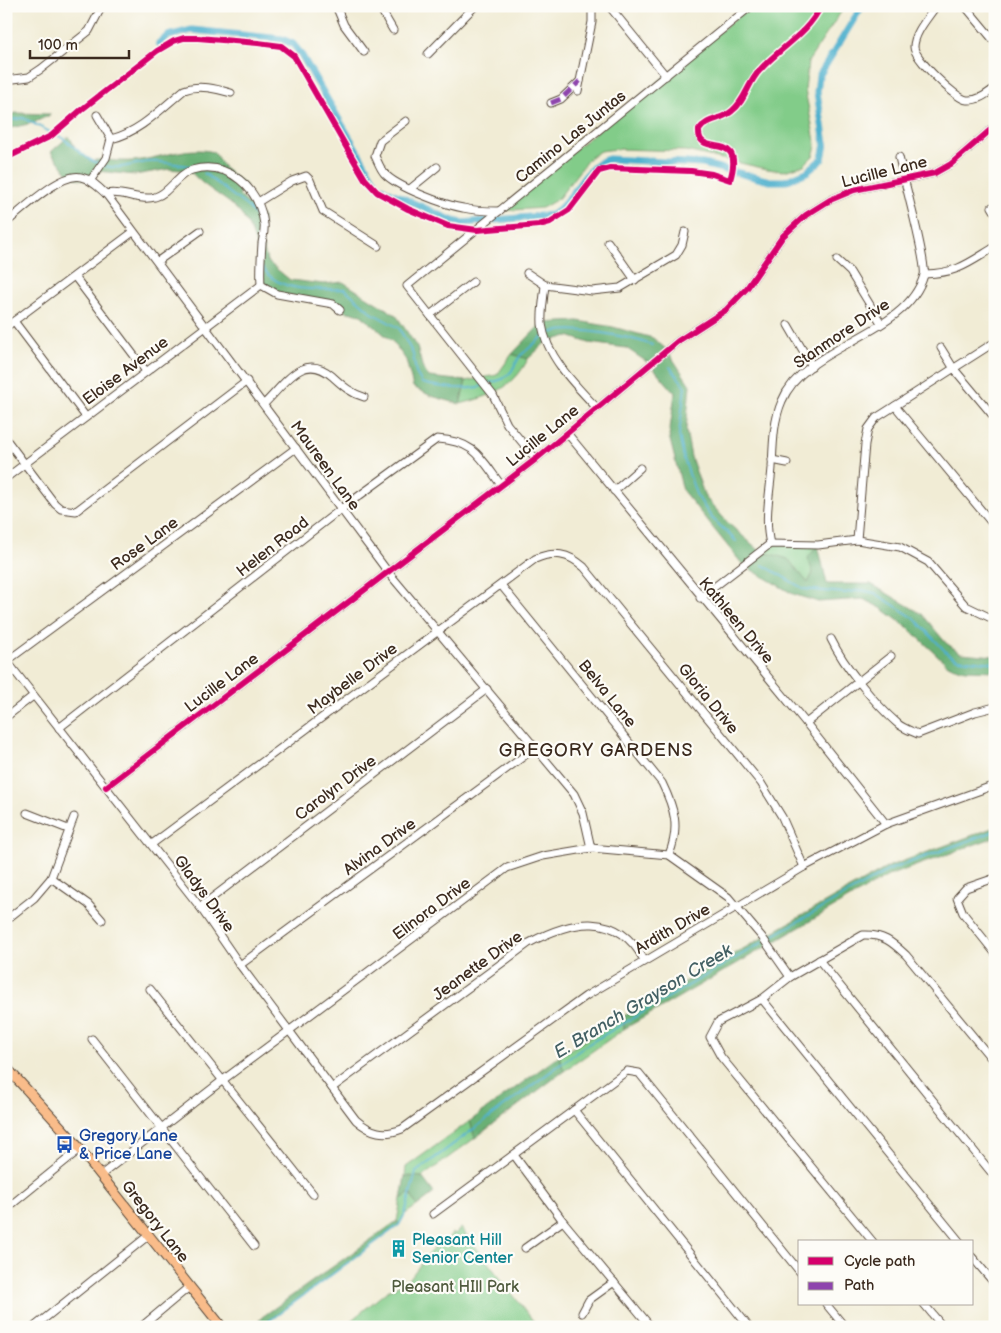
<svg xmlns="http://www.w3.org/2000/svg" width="1001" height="1333" font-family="'Balsamiq Sans',sans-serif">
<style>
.green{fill:#82cc89;stroke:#5e7b54}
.forest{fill:#69b075;stroke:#526d4a}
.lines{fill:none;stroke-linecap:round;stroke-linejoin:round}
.stream{stroke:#4fb1ce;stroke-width:2}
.canal{stroke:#4fb1ce;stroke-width:7}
.minor-casing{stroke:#564739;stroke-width:9}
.major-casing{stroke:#564739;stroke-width:11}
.minor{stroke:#fff;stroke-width:7}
.major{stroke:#f9bc8a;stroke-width:9}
.quiet{stroke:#8e44ad;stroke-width:5;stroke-dasharray:10 5;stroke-linecap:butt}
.cycleway-casing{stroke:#fdfcf7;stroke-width:9}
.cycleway{stroke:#d6006c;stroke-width:6}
.labels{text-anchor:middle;stroke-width:4.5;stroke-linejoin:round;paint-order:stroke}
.street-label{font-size:16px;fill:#3b2a1e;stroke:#fdfcf7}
.transit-label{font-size:16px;fill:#164399;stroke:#fdfcf7;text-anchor:start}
.culture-label{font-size:16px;fill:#0d838f;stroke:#fdfcf7;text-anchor:start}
.park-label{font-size:16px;fill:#505b3e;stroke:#fdfcf7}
.neighbourhood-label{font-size:18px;letter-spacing:1px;fill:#3b2a1e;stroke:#fdfcf7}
.water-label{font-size:18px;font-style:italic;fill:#436064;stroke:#fdfcf7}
</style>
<rect width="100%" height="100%" fill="#fdfcf7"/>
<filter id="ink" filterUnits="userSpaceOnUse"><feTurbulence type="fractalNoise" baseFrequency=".02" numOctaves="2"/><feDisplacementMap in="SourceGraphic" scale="10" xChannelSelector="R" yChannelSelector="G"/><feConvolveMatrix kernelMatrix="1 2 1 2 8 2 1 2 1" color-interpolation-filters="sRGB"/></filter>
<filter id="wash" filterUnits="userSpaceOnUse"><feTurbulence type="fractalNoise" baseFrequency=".0096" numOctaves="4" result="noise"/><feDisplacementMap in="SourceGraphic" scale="20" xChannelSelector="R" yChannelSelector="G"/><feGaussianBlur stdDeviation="1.12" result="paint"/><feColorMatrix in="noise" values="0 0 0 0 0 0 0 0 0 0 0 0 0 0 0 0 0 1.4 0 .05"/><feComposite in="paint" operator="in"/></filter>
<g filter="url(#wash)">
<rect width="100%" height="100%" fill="#f1ecd5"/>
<g class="green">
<polygon points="751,6 845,6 808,62 805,90 816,146 813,156 804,165 784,171 767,169 686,151 616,149 600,151 589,158 558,199 542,208 499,211"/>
<path d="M512 354 528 359C513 389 491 396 460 404L466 381 497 375Z"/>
<polygon points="770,544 818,545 813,573 808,583 788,559 760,551"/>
<polygon points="624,1016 624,1029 564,1071 559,1056"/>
<polygon points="470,1121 475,1138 422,1177 405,1176 406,1167"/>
<polygon points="410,1193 417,1206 405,1214 399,1225 397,1221 401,1199"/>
<polygon points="461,1228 538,1327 343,1327 386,1292 410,1278 428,1254 435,1247 443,1245 452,1233 455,1234"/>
</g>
<g class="forest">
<polygon points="17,113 50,114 50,115 33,123 6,129 6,115"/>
<path d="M69 136 76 149 91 161C104 158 109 161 122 161 153 163 183 144 214 152L225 169 247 186 238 194 263 217 262 242 267 261 290 280 324 284 343 282 396 315 417 347 423 369 429 377 466 381 460 404 431 396 413 387 406 360 393 342 361 315 340 310 332 304 277 294 261 285C260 255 255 224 231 204 217 193 202 185 190 171L169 169 135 175 97 171 90 181 71 177 51 152Z"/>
<polygon points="578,321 613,327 653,338 667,350 690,385 686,430 691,457 705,497 729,524 760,551 788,559 808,583 813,573 808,558 818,545 827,584 871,584 922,614 946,643 961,653 995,656 995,671 965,670 948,665 907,627 881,608 863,599 818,602 793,594 743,565 683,491 669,436 675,393 650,364 626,348 589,343 568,336 546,342 528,359 512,354 542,323"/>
<polygon points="995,827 995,837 888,876 624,1029 624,1016 890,866"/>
<polygon points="559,1056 564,1071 475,1138 470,1121"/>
<polygon points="405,1176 422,1177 434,1193 417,1206 410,1193 401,1199"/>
<polygon points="397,1221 399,1225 261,1327 252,1327 262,1317"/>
</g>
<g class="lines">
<g class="stream">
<polyline points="6,121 23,118 50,132"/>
<path d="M55 134C72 141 82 159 100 164"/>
<path d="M105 166C120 170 132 164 147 162 163 161 178 164 194 167"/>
<polyline points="204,173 249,208 259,221 260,238"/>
<path d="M263 268C280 294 318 289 345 289L372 313 399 328 413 354 416 373 422 383C437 387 468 391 482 386"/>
<path d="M546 335C565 323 631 337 652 345"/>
<polyline points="670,367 685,386 679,435 684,459 696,494 711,517 736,541"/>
<polyline points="487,384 503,379 511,372 520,356 542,337"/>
<polyline points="763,565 804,589 844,593 862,590 875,593 914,618 948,654 958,659 995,663"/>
<polyline points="767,939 889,870 995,831"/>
<polyline points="261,1327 399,1225 405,1214 416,1172 585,1046 763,942"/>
</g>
<path class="canal" d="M159 43 168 36 192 30 282 39 293 44 301 54 377 185 387 191 453 221 462 223 552 215C575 200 583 166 609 159L703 164 770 181H785L807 172 822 159 825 144 817 92 819 76 862 6"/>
</g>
</g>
<g filter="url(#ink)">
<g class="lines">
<defs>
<g id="minor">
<polyline points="336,6 344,25 364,52"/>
<polyline points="379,6 393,30"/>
<polyline points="609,6 666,76"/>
<path d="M936 6C928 18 914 33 914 47 914 58 956 99 967 100 978 101 987 94 995 88"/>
<polyline points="965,6 995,42"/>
<polyline points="428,54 475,6"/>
<polyline points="6,80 29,77 41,69 89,31 102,6"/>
<polyline points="578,91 592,22 592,6"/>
<polyline points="551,103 561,99 580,81"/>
<path d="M406 121 380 141 375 156C378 162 380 168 384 173 396 187 445 205 463 208 475 211 487 211 499 211"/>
<path d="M111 139C140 132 161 109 184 90 199 84 217 89 231 93"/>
<polyline points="90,181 106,158 111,139 97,115"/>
<polyline points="410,189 437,167"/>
<path d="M106 194C123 190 139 202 155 197 170 193 177 174 192 170 228 160 259 188 264 224 265 230 263 237 262 243 261 257 260 271 261 285L277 294 333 304 340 310"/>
<polyline points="258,202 292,181 306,176 310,180 323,211 378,246"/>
<polyline points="992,207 995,212"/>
<path d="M6 223C21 211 61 172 81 177 91 179 99 188 106 194L388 572 574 794 583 813 591 848"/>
<polyline points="608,242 635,280"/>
<polyline points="837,260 850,272 881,323"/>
<polyline points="158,261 200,231"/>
<polyline points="527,273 545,285 592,291 620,288 676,255 682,245 685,232"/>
<path d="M925 274C958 273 967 264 995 247"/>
<polyline points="75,277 145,370"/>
<path d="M545 285C544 297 541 311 542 324 546 356 575 385 597 408"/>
<polyline points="430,315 473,282"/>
<polyline points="14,321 86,417"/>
<polyline points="788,325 812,366"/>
<polyline points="6,327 133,232"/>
<polyline points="941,348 954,369 995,418"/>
<path d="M264 404C285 384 303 351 332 376 342 385 350 393 364 397"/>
<polyline points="895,406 995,527"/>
<polyline points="567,433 806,723 886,824"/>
<polyline points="6,439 55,504 61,509 76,511 247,381"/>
<polyline points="536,459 507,424 493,395 407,286 751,6"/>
<polyline points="772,460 787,463"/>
<polyline points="6,478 261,285"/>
<polyline points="614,491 640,468"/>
<polyline points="857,540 865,444 868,429 876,418 995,342"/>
<path d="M770 544C764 519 770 493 772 468 773 447 773 421 782 401 806 343 906 337 924 275 927 263 903 176 899 157"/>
<path d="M501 585 662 783C675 810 680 827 669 855"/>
<polyline points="700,598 770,544 818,545 857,540 900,547 928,562 966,606 995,620"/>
<path d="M831 639C844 666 875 704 897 723 902 728 911 731 918 734L975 712 995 707"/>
<path d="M6 660 200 907 240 965 356 1120C371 1133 384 1136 402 1129L586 996 804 867 886 824 995 785"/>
<polyline points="7,661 296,448"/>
<polyline points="6,717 33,696"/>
<polyline points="806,723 891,656"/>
<path d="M59 728 341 509 437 439C475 441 481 458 501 485"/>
<polyline points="106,787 536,459 678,341 726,310 747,288 783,236 806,215 830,200 854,190 935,173 951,164 995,126"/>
<polyline points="27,813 68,829"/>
<path d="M152 844 535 559C554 551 568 553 584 567L761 783 782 817 804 867"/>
<polyline points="51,878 88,904 102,920"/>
<polyline points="995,878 966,888 957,898 963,913 995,953"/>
<polyline points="200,907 487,689"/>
<polyline points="6,920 34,898 51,878 74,817"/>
<polyline points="819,960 995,1177"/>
<polyline points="240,965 535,748"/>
<polyline points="150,989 313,1194"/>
<polyline points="762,999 960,1242"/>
<polyline points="92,1039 254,1246"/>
<path d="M332 1088 529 943C572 920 617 910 644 960"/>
<polyline points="574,1110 749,1327"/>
<polyline points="514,1155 563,1221 651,1327"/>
<polyline points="101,1175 223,1080 507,868 543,856 591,848 669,855 728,897 762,937 790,977"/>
<polyline points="6,1209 80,1149"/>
<polyline points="433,1214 627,1071 639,1073 800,1272"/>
<path d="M873 1242 721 1057 710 1037 718 1022 762 999 790 977 863 935C883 934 892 942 906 955L995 1063"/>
<polyline points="525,1248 563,1221"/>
<polyline points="972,1257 995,1284"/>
<polyline points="826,1304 845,1327"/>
<polyline points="924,1304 943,1327"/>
<polyline points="582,1313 589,1300 614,1282"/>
<polyline points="34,1327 149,1235"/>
<polyline points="141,1327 189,1287"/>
</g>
<polyline id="major" points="6,1067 71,1138 222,1327"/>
</defs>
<use href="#minor" class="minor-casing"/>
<use href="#major" class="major-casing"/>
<use href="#minor" class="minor"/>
<use href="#major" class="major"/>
<polyline class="quiet" points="551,103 561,99 580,81"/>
<defs>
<g id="cycleway">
<path d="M6 158 51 136 81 110 157 51 174 41 184 38H198L258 43 281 46 294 56 352 157 365 179 377 192 408 209 448 226 477 230 539 225 550 222 569 210 599 171 610 168 691 171 712 174 730 180C746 128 697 160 699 130 707 118 722 120 732 111 746 100 748 82 760 70 780 47 807 35 821 6"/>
<polyline points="106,787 536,459 678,341 726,310 747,288 783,236 806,215 830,200 854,190 935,173 951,164 995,126"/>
</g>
</defs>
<use href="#cycleway" class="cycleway-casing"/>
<use href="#cycleway" class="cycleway"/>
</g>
</g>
<defs>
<symbol id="bus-bare" viewBox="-9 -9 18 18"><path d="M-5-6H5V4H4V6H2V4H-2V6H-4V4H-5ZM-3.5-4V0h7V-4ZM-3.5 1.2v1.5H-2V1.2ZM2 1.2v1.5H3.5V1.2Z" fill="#1a4fb4" stroke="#fdfcf7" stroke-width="2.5" paint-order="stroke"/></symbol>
<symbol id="building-bare" viewBox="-9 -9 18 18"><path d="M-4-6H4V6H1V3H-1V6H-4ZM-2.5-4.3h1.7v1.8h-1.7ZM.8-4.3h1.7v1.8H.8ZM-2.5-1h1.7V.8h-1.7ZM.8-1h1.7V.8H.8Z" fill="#0f9aa8" stroke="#fdfcf7" stroke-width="2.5" paint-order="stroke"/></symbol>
</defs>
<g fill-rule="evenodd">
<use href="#bus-bare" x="52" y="1132" width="25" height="25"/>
<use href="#building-bare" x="386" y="1236" width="25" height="25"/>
</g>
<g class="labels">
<g class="street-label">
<text transform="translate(570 136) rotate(-39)" y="6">Camino Las Juntas</text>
<text transform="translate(884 171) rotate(-14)" y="6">Lucille Lane</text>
<text transform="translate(841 333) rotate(-34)" y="6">Stanmore Drive</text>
<text transform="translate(125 370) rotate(-37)" y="6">Eloise Avenue</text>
<text transform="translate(542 435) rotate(-39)" y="6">Lucille Lane</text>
<text transform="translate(326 465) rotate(54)" y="6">Maureen Lane</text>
<text transform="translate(144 543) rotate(-36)" y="6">Rose Lane</text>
<text transform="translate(272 546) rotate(-38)" y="6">Helen Road</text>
<text transform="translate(737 620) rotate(50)" y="6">Kathleen Drive</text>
<text transform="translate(352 678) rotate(-37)" y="6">Maybelle Drive</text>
<text transform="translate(221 682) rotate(-37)" y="6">Lucille Lane</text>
<text transform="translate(608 693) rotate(51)" y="6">Belva Lane</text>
<text transform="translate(709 698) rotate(51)" y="6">Gloria Drive</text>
<text transform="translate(335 787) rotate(-37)" y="6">Carolyn Drive</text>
<text transform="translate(379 846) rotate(-36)" y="6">Alvina Drive</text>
<text transform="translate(205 893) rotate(54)" y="6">Gladys Drive</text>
<text transform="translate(431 908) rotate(-37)" y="6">Elinora Drive</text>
<text transform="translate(672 928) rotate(-30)" y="6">Ardith Drive</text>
<text transform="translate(477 965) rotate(-36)" y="6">Jeanette Drive</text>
<text transform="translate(156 1221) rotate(52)" y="6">Gregory Lane</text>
</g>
<g class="transit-label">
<text x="79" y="1141">Gregory Lane<tspan x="79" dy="18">&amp; Price Lane</tspan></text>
</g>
<g class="culture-label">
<text x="412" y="1245">Pleasant Hill<tspan x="412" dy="18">Senior Center</tspan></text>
</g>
<g class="park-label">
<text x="455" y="1292">Pleasant HIll Park</text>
</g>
<g class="neighbourhood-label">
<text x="596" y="756">GREGORY GARDENS</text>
</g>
<g class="water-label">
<text transform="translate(643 1001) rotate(-31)" y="6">E. Branch Grayson Creek</text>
</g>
</g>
<rect width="1001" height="1333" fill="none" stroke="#fdfcf7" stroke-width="25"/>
<rect x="798" y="1240" width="175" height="65" fill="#fdfcf7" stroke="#afa8a0"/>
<rect x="808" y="1257" width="25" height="8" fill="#d6006c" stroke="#afa8a0"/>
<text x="844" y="1266" font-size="15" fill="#3b2a1e">Cycle path</text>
<rect x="808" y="1282" width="25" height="8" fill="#8e44ad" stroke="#afa8a0"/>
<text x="844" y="1290" font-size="15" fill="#3b2a1e">Path</text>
<path d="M30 50v8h99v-8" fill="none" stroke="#3b2a1e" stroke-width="2.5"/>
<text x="38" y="50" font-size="15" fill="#3b2a1e" stroke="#fdfcf7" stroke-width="4" paint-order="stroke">100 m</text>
</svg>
